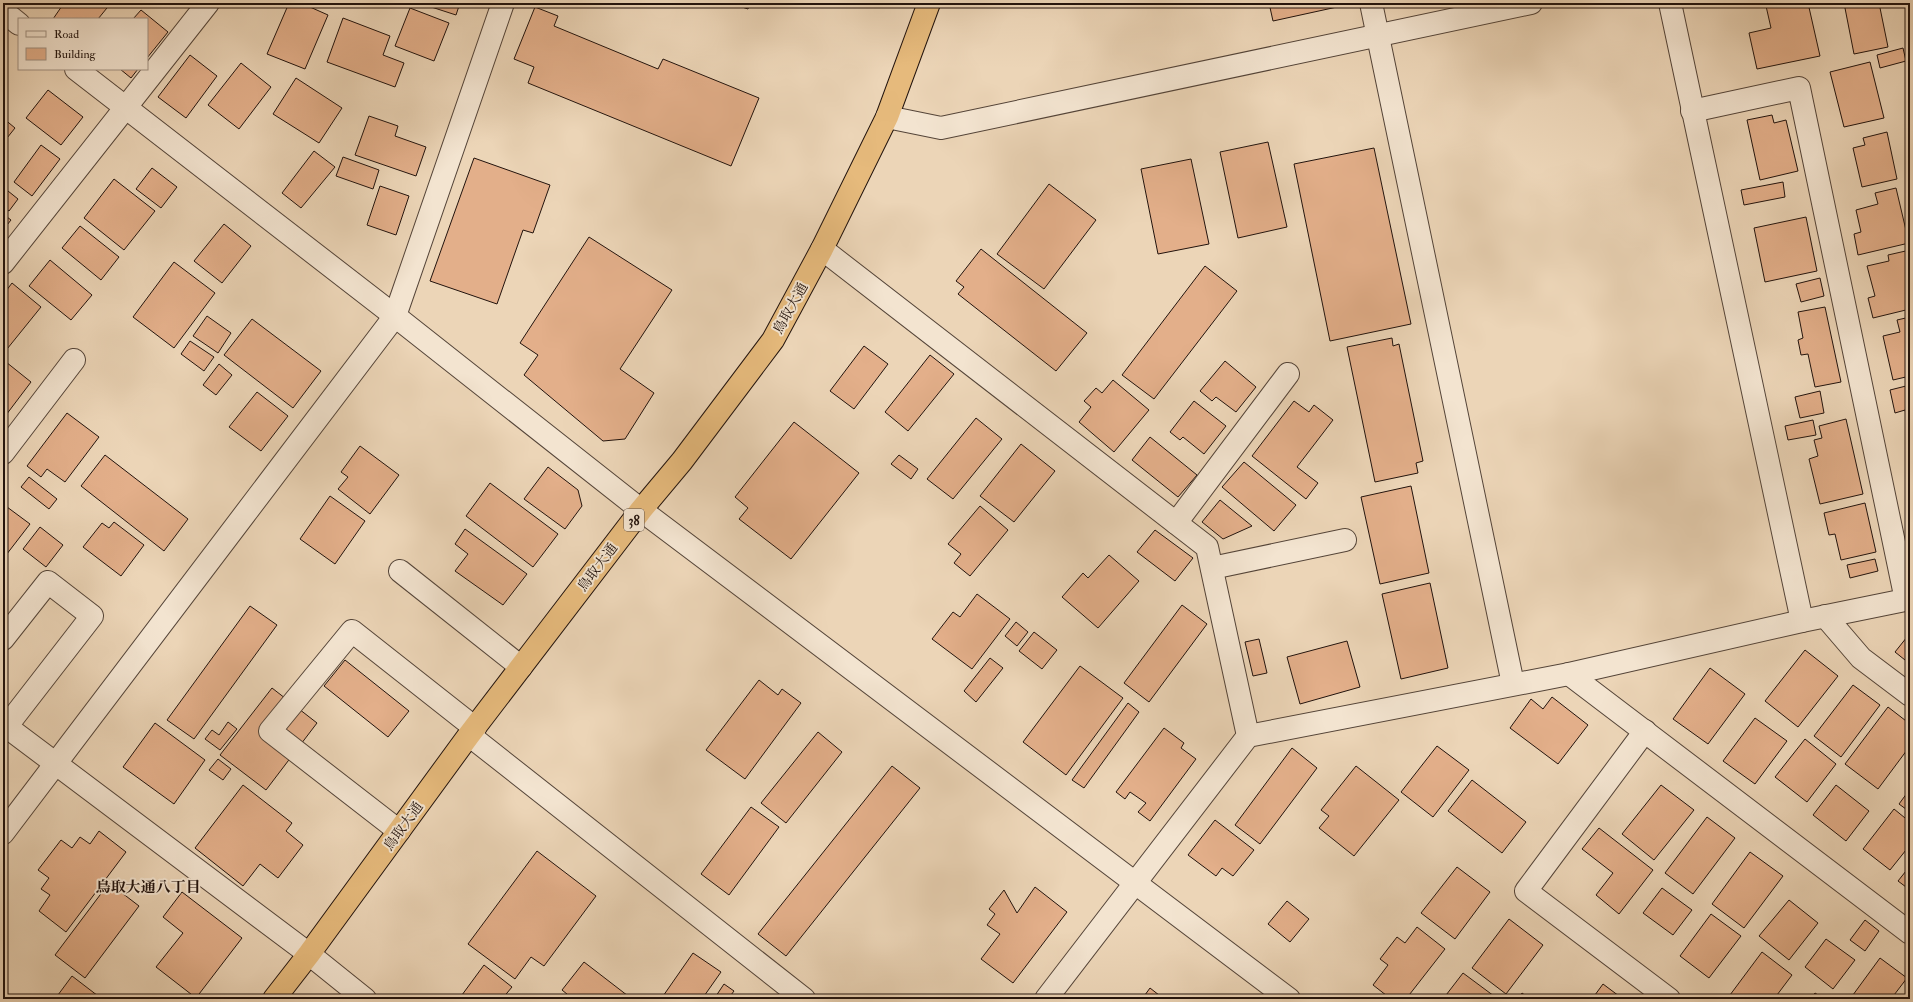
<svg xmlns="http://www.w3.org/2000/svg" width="1913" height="1002" font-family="'IM FELL Double Pica','Noto Serif JP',serif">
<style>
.building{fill:#e3af8a;stroke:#22130d}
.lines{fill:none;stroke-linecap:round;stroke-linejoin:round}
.minor-casing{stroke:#544438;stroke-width:24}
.highway-casing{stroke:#22130d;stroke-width:24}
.minor{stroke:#f3e4d0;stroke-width:22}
.highway{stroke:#e6ba7c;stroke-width:22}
.labels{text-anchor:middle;stroke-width:4;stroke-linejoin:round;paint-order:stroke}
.shield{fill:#f3e4d0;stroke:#615248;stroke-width:1}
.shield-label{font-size:13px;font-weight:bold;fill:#22130d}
.street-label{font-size:14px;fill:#22130d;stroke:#f3e4d0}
.neighbourhood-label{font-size:15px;font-weight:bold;fill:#22130d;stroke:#f3e4d0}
</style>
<rect width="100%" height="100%" fill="#ecd5b7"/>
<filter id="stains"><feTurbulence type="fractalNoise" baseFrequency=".005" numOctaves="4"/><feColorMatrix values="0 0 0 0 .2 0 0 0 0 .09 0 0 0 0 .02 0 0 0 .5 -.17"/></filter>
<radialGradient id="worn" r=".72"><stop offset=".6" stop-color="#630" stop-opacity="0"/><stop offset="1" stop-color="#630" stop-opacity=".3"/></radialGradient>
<g class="building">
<polygon points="64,3 111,3 98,19 53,19"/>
<polygon points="289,3 301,3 328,15 305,69 267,54"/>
<polygon points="419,3 460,3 456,15"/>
<polygon points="730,3 750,3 748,9"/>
<polygon points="1269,3 1337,3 1337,7 1273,21"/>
<polygon points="1781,3 1808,3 1820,56 1757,69 1749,33 1771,28 1766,6"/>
<polygon points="1844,3 1879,3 1888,47 1854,54"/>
<polygon points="535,7 558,16 554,26 658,69 663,59 759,98 731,166 528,83 534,67 514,59"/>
<polygon points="410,8 449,23 434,61 395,46"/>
<polygon points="141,10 168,32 147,58 147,19 133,19"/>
<polygon points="343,18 390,36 383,55 404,63 395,87 327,62"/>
<polygon points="1903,48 1906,61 1880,68 1877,55"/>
<polygon points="190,55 217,76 186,118 158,97"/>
<polygon points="1870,62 1884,118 1844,127 1830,72"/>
<polygon points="241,63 271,87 239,129 208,105"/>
<polygon points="120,69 138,69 131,78"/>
<polygon points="296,78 342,108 319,143 273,114"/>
<polygon points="48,90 83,117 61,145 26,118"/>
<polygon points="1772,115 1774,123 1786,120 1798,171 1760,180 1747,120"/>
<polygon points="369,116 398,126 395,136 426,147 416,176 355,155"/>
<polygon points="3,118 15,128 3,143"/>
<polygon points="1887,132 1897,179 1862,187 1853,148 1865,145 1863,138"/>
<polygon points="1268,142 1287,227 1238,238 1220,152"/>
<polygon points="41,145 60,159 32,196 14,182"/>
<polygon points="1374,148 1411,324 1330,341 1294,164"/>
<polygon points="314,151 335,167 301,208 282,193"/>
<polygon points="343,157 379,170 373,189 336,176"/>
<polygon points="474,158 550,185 533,233 523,230 497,304 430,281"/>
<polygon points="1191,159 1209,244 1158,254 1141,169"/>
<polygon points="152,168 177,187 161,208 136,189"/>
<polygon points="114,179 155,211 124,250 84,218"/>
<polygon points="1783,182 1785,197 1744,205 1741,190"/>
<polygon points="1049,184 1096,220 1044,289 997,254"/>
<polygon points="380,186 409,196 396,235 367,225"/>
<polygon points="3,187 18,199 9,211 3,207"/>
<polygon points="1896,188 1909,243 1858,255 1854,234 1861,232 1856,210 1878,204 1875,193"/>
<polygon points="3,214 11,220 3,230"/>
<polygon points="1806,217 1817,271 1765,282 1754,228"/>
<polygon points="224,224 251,246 222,283 194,261"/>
<polygon points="80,226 119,257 101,280 62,248"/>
<polygon points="589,237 672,290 620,369 654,393 625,439 603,441 524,375 538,355 520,343"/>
<polygon points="981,249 1087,333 1056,371 958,294 964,287 956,281"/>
<polygon points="1910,250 1910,309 1873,318 1868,298 1875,296 1867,266 1889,261 1888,255"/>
<polygon points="50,260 92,295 71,320 29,286"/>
<polygon points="174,262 215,293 174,348 133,317"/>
<polygon points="1205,266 1237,291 1154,399 1122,375"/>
<polygon points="1820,278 1824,296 1801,302 1796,284"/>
<polygon points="12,283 41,307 3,354 3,295"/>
<polygon points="1825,307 1841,382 1815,387 1808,354 1801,355 1798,340 1803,338 1798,312"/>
<polygon points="207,316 231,333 218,353 193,336"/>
<polygon points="1910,317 1910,376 1893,380 1883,336 1900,332 1897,320"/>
<polygon points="252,319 321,371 293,408 224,355"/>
<polygon points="1392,338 1393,346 1399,344 1423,461 1416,463 1418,473 1375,482 1347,347"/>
<polygon points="190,341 214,357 204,371 181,354"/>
<polygon points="864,346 888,364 854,409 830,391"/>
<polygon points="930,355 954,374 908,431 885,412"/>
<polygon points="1225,361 1256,387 1236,412 1216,397 1212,401 1200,391"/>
<polygon points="6,362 31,382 3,419 3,366"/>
<polygon points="219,364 232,375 216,395 203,385"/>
<polygon points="1113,380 1149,410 1114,452 1079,422 1091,407 1084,401 1096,388 1102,393"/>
<polygon points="1910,385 1910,433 1905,410 1895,413 1890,390"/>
<polygon points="1820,391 1824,413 1800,418 1795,397"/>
<polygon points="257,392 288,416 261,451 229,427"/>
<polygon points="1194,401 1226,426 1204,454 1183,437 1180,440 1170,432"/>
<polygon points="1294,401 1309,412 1314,405 1333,420 1297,467 1318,483 1306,499 1252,456"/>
<polygon points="67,413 99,437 65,482 47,469 41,477 27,466"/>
<polygon points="976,418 1002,439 953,499 927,479"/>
<polygon points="1846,419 1863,494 1820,504 1809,459 1818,456 1814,440 1822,438 1819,426"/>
<polygon points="1813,420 1816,435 1788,440 1785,426"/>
<polygon points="794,422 859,473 791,559 739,519 748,508 735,497"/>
<polygon points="1150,437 1197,475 1178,497 1132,460"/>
<polygon points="1021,444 1055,471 1014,522 980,496"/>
<polygon points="360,446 399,475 370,514 338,489 348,477 341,472"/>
<polygon points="105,455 188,519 164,551 81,486"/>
<polygon points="899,455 918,469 911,479 891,464"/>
<polygon points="1244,462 1296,505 1274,531 1222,487"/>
<polygon points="548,467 578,490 582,506 565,529 524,499"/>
<polygon points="29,477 57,499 49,509 21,487"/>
<polygon points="490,483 558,534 533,567 466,516"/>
<polygon points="1411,486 1429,573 1380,584 1361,497"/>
<polygon points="330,496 365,521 335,564 300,539"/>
<polygon points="1220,500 1252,526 1223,539 1202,522"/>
<polygon points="1865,503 1876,552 1841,560 1835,534 1829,535 1824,513"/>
<polygon points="3,504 30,524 3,559"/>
<polygon points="980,506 1008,530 970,576 954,563 961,554 948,544"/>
<polygon points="114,522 144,545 121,576 83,547 102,523 109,528"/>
<polygon points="40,527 63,545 46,567 23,549"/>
<polygon points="465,529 527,574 503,605 455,571 468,554 455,544"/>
<polygon points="1155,530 1193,558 1175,581 1137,552"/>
<polygon points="1109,555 1139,581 1098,628 1062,597 1083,573 1088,578"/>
<polygon points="1875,559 1878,571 1850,578 1847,565"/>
<polygon points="1430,583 1448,668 1401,679 1382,594"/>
<polygon points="977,594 1010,619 972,669 932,639 953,612 960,617"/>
<polygon points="1182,605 1207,624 1149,702 1124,683"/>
<polygon points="250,606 277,625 194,739 167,720"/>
<polygon points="1016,622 1028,632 1017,646 1005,636"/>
<polygon points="1034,632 1057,650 1042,669 1019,651"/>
<polygon points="1907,637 1910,639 1910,664 1895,652"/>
<polygon points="1259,639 1267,673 1253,676 1245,642"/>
<polygon points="1347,641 1360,687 1300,704 1287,657"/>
<polygon points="1805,650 1838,676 1798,727 1765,701"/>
<polygon points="990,658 1003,668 976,702 964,691"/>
<polygon points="345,660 409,711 388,737 324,686"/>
<polygon points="1080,666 1123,698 1066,775 1023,742"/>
<polygon points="1710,668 1745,694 1708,744 1673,719"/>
<polygon points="759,680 778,695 782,689 801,703 745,779 706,750"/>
<polygon points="1853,685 1880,705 1841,757 1814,736"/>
<polygon points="272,688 317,723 266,790 220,755"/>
<polygon points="1552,697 1588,725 1558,764 1510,728 1531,699 1543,709"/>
<polygon points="1128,703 1139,712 1084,788 1072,780"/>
<polygon points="1888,707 1910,724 1910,746 1878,789 1845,764"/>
<polygon points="1755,718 1787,741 1755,784 1723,761"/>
<polygon points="228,722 237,729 220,750 205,739 212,730 219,735"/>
<polygon points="155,723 205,760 174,804 123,767"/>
<polygon points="1164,728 1184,743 1181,748 1196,759 1150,821 1138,812 1146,803 1130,792 1125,799 1116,792"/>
<polygon points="818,732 842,752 786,823 761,803"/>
<polygon points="1805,739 1836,764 1807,802 1775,777"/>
<polygon points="1437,746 1469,770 1433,817 1401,792"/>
<polygon points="1292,748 1317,768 1260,844 1235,825"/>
<polygon points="218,759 231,769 223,780 209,770"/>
<polygon points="892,766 920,788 786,956 758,934"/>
<polygon points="1356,766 1399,800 1354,856 1319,828 1329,816 1321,810"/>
<polygon points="1472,780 1526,822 1502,853 1448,811"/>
<polygon points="243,785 292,823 286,831 303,845 278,878 260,864 243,886 195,848"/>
<polygon points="1661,785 1694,810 1654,860 1622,834"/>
<polygon points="1836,785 1869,811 1846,841 1813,815"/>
<polygon points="1910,789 1910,812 1899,804"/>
<polygon points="751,807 779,827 729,895 701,874"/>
<polygon points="1894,809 1910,822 1910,845 1890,870 1863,849"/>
<polygon points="1707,817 1735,838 1693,894 1665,873"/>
<polygon points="1215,820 1254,850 1233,876 1222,868 1216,876 1188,855"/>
<polygon points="1599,828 1653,870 1619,914 1596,895 1613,873 1582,849"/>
<polygon points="99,831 126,852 66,932 39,911 50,895 41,889 49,878 38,870 61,840 72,848 80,837 90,844"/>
<polygon points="537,851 596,896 544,966 531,957 515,979 468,944"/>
<polygon points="1750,852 1783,876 1744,928 1712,904"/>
<polygon points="1910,866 1910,890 1898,881"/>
<polygon points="1457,867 1490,892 1455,939 1421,913"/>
<polygon points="109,883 139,906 85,978 55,955"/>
<polygon points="1035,887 1067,912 1013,983 981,959 1000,934 987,925 995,914 989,909 1004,890 1017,913"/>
<polygon points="1662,888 1692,910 1673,935 1643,913"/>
<polygon points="182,892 242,938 196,998 156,967 183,933 163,917"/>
<polygon points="1789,900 1818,923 1789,960 1759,936"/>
<polygon points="1287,901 1309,919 1290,942 1268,924"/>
<polygon points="1711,914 1741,936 1709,978 1680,956"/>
<polygon points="1509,919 1543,945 1506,994 1472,968"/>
<polygon points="1865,920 1879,931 1865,951 1850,940"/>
<polygon points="1417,927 1445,949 1406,999 1391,999 1373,985 1388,965 1380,959 1397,937 1405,943"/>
<polygon points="1826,939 1855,960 1833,989 1805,967"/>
<polygon points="1762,952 1792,975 1774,999 1727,999"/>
<polygon points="693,953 721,972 702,999 661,999"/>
<polygon points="1880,958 1907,978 1891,999 1850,999"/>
<polygon points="584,962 632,999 573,999 562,990"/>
<polygon points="484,965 512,987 502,999 459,999"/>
<polygon points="1463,973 1498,999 1443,999"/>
<polygon points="72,976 102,999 55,999"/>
<polygon points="724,984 734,991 728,999 714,999"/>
<polygon points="1603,984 1623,999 1592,999"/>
<polygon points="1150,988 1164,999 1142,999"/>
<polygon points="1910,988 1910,999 1902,999"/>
<polygon points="1522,993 1530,999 1518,999"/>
<polygon points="1815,993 1824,999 1810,999"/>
</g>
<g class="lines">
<defs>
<g id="minor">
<polyline points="1371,3 1513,684"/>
<polyline points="1670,3 1802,621"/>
<polyline points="3,11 19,24"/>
<polyline points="76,69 395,316 641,510 1289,999"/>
<polyline points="1692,111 1799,88 1906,600"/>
<polyline points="887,117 941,128 1531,3"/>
<polyline points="822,249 1207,547 1248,736"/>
<polyline points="3,263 208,3"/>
<polyline points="3,453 74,360"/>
<polyline points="1176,523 1288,374"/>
<polyline points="1212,568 1345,540"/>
<polyline points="400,571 521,667"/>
<polyline points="1825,616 1861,658 1910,695"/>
<polyline points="3,639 48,582 92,616 6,727"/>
<polyline points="1569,674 1910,933"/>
<polyline points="3,724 309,954 365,999"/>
<polyline points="1645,731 1526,891 1669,999"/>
<polyline points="469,735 804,999"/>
<polyline points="399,831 270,731 352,631 475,728"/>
<polyline points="3,833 395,316 503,3"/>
<polyline points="1046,999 1248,736 1569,674 1802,621 1910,599"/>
</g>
<polyline id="highway" points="274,999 309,954 469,735 641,510 682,461 773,340 822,249 887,117 929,3"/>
</defs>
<use href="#minor" class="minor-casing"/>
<use href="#highway" class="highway-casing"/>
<use href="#minor" class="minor"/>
<use href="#highway" class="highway"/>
</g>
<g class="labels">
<rect class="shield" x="624" y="509" width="20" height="22" rx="3"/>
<g class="shield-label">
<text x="634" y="525">38</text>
</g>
<g class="street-label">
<text transform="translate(790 308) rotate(-61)" y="5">鳥取大通</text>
<text transform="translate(597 567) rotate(-53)" y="5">鳥取大通</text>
<text transform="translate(403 826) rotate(-54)" y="5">鳥取大通</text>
</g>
<g class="neighbourhood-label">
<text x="148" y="892">鳥取大通八丁目</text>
</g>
</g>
<rect width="1913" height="1002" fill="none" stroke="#ecd5b7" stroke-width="16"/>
<rect x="4" y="4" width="1905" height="994" fill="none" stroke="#22130d" stroke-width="2"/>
<rect x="8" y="8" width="1897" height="986" fill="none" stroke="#22130d"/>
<rect x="18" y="18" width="130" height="52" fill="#f3e4d0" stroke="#9f9082"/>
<rect x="26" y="31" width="20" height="6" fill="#f3e4d0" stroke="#9f9082"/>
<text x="54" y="38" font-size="12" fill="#22130d">Road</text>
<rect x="26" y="48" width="20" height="12" fill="#e3af8a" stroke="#9f9082"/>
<text x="54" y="58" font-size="12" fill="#22130d">Building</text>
<rect width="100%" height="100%" filter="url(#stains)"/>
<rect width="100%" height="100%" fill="url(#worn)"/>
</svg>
